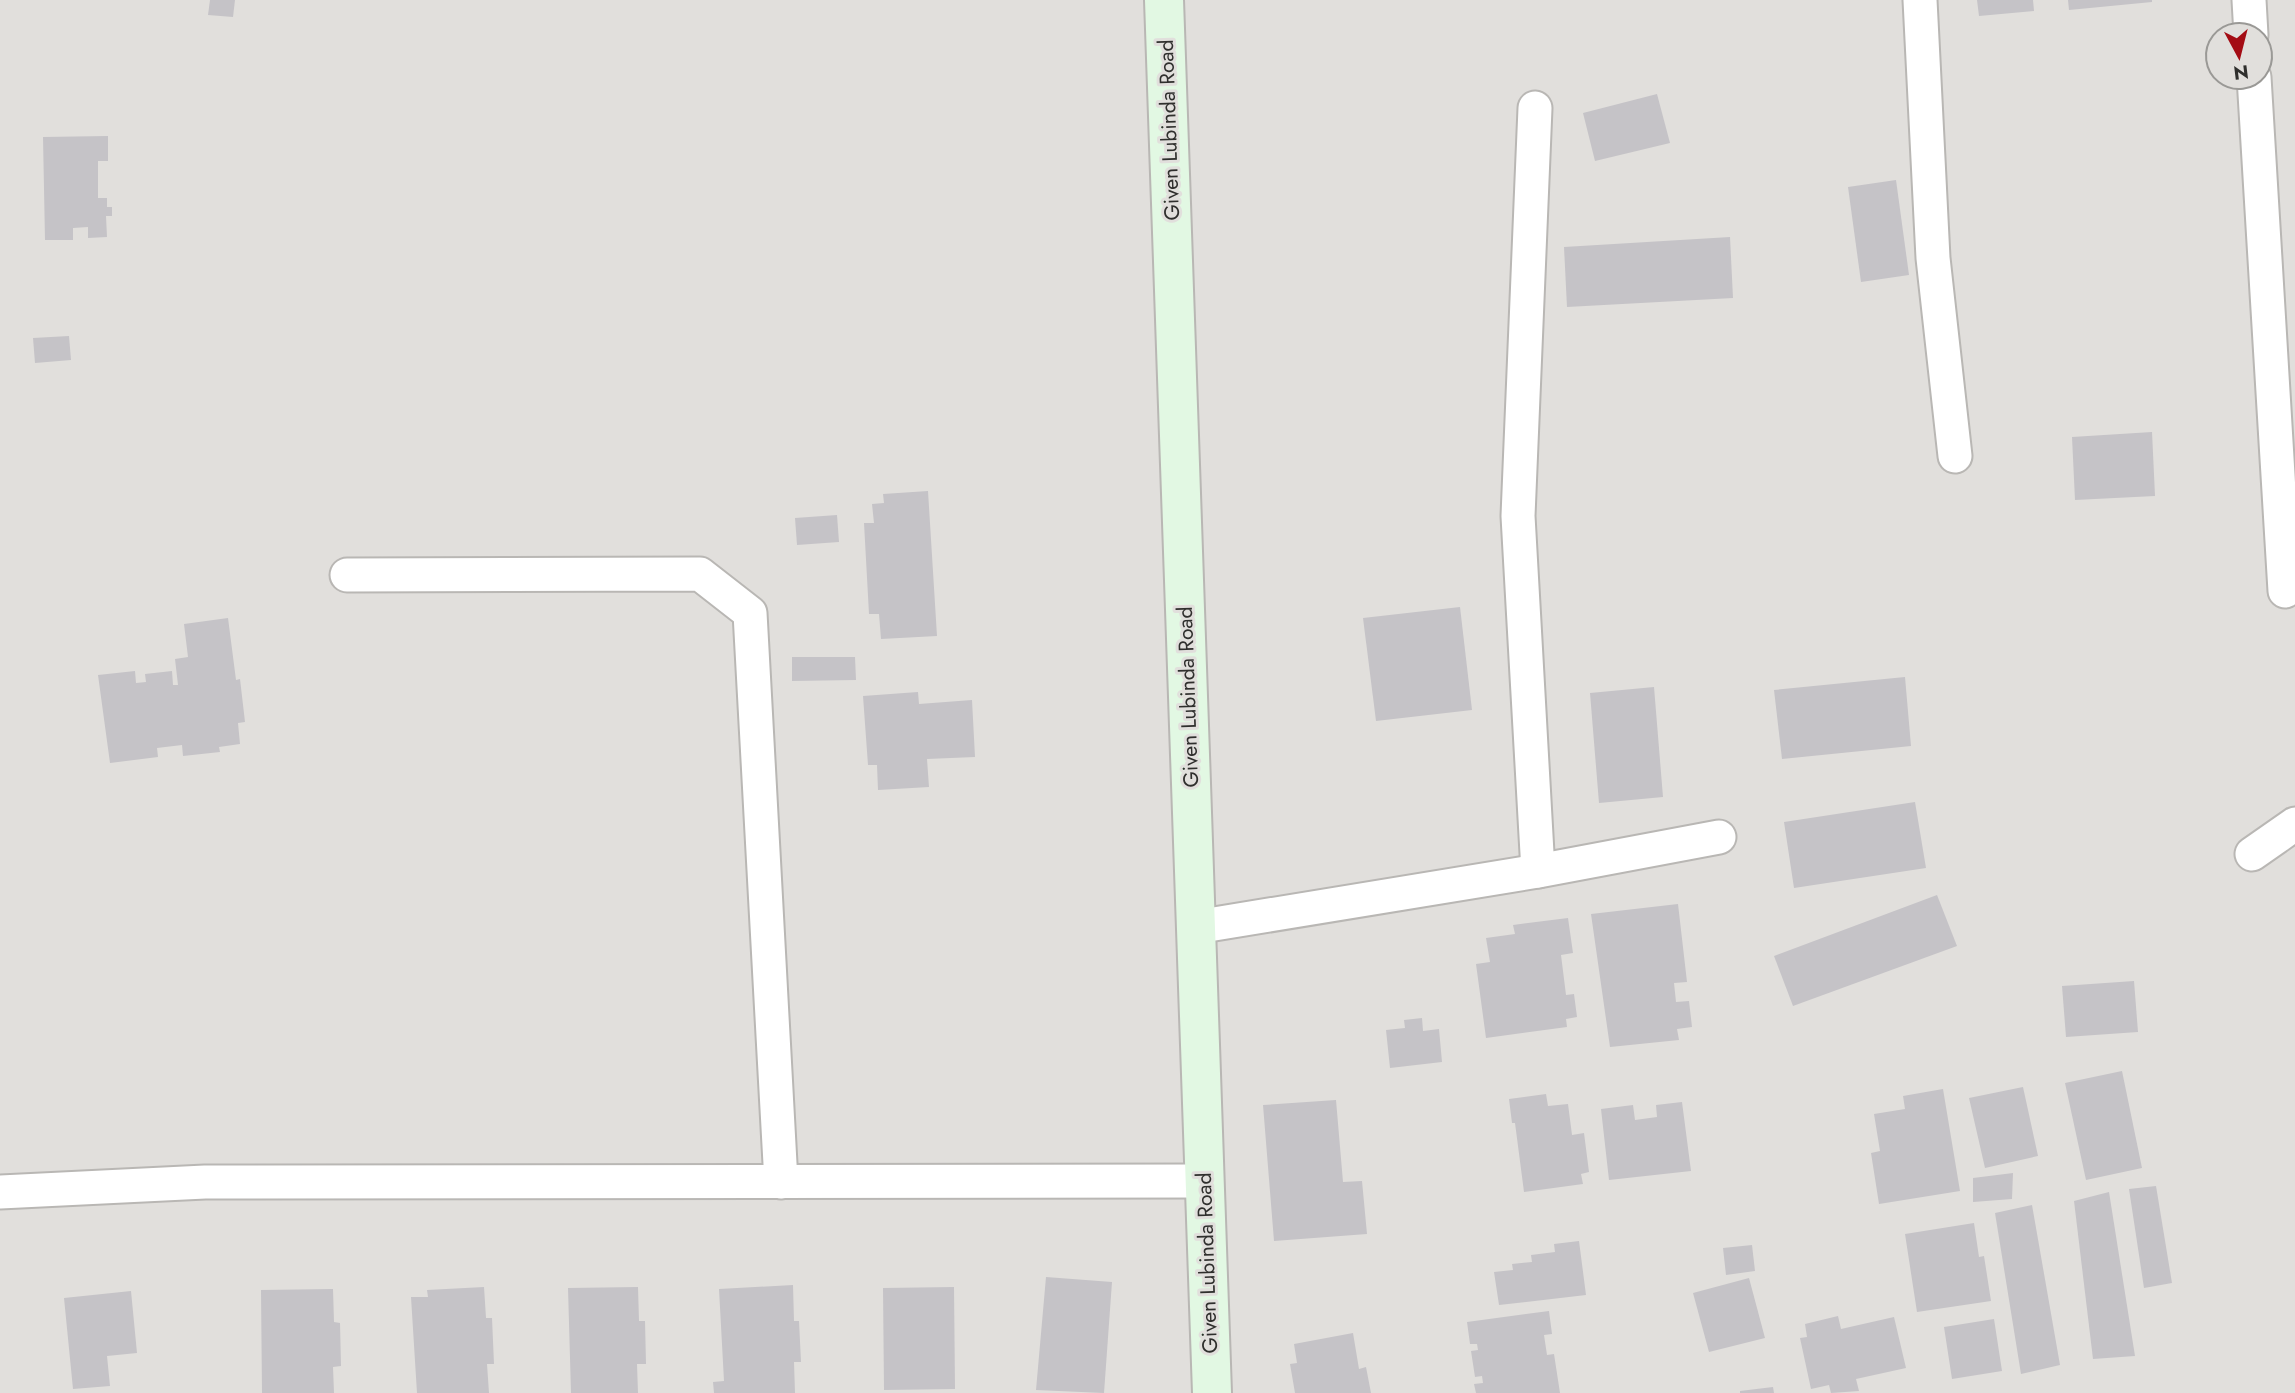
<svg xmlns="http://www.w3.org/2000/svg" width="2295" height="1393" font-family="Jost,sans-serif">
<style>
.building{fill:#c5c3c7}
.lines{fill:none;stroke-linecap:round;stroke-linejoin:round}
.street-casing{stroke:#b9b7b4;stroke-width:37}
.secondary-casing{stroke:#b9b7b4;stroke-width:42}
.street{stroke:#fff;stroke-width:33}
.secondary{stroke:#e2f8e3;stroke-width:38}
.labels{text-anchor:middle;stroke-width:6;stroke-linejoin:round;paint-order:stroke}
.street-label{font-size:21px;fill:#2f2f2d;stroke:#e1dfdc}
</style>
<rect width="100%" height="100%" fill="#e1dfdc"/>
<g class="building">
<polygon points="210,0 235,0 233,17 208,15"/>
<polygon points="1977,0 2033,0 2034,11 1979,16"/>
<polygon points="2068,0 2152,0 2152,2 2069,10"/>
<polygon points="1657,94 1670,143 1595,161 1583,113"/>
<polygon points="108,136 108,161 98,161 98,198 107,198 107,207 112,207 112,216 106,216 107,237 88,238 88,227 73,228 73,240 45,240 43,137"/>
<polygon points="1896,180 1909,275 1861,282 1848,187"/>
<polygon points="1730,237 1733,298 1567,307 1564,247"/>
<polygon points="69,336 71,360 35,363 33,338"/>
<polygon points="2152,432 2155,496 2075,500 2072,437"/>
<polygon points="928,491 937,636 881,639 879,614 869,614 864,523 874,523 872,504 884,503 883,494"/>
<polygon points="837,515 839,542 797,545 795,518"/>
<polygon points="1460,607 1472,710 1376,721 1363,618"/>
<polygon points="228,618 236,680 240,679 245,722 238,723 240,744 219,747 220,752 183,756 182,745 157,748 158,757 110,763 98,675 135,671 136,683 146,682 145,674 172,671 173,685 178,685 175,659 188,657 184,624"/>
<polygon points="792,657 855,657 856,680 792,681"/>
<polygon points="1905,677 1911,746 1782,759 1774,690"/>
<polygon points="1654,687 1663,797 1599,803 1590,693"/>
<polygon points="918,692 919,704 972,700 975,757 927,759 929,787 878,790 877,765 868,765 863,696"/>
<polygon points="1915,802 1926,868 1794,888 1784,822"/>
<polygon points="1937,895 1957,946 1793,1006 1774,956"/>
<polygon points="1678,904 1687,982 1674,983 1676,1002 1689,1001 1692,1027 1677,1029 1679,1040 1610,1047 1591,914"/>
<polygon points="1568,918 1573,953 1561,955 1566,995 1574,994 1577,1017 1566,1019 1567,1027 1486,1038 1476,964 1490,962 1486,938 1515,934 1513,925"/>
<polygon points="2134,981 2138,1032 2066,1037 2062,986"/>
<polygon points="1422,1018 1423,1031 1439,1029 1442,1062 1390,1068 1386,1030 1405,1028 1404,1020"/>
<polygon points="2122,1071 2142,1168 2086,1180 2065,1083"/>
<polygon points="2023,1087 2038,1156 1985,1168 1969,1098"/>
<polygon points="1943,1089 1960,1191 1879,1204 1871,1153 1880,1151 1874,1114 1905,1109 1903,1096"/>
<polygon points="1546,1094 1548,1106 1568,1104 1572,1135 1584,1133 1589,1172 1581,1174 1583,1184 1524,1192 1515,1123 1512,1123 1509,1099"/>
<polygon points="1336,1100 1343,1182 1362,1181 1367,1234 1274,1241 1263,1105"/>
<polygon points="1682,1102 1691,1171 1609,1180 1601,1109 1633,1105 1635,1120 1657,1117 1656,1105"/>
<polygon points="2013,1173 2012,1199 1973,1202 1973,1178"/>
<polygon points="2156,1186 2172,1283 2144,1288 2129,1189"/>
<polygon points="2109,1192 2135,1356 2093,1359 2074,1201"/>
<polygon points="2032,1205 2060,1365 2021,1374 1995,1213"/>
<polygon points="1974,1223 1979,1257 1984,1256 1991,1301 1917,1312 1905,1234"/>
<polygon points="1579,1241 1586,1295 1499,1305 1494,1272 1513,1270 1512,1264 1532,1262 1531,1255 1555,1252 1554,1244"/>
<polygon points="1752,1245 1755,1271 1726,1275 1723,1248"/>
<polygon points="1046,1277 1112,1282 1104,1393 1036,1390"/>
<polygon points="1749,1278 1765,1338 1709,1352 1693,1293"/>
<polygon points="793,1285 794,1321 799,1321 801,1362 794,1362 795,1393 714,1393 713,1382 724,1381 719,1289"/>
<polygon points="484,1287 486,1318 492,1318 494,1364 487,1364 489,1393 417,1393 411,1297 428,1297 427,1290"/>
<polygon points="638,1287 639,1321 645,1321 646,1364 637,1364 638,1393 571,1393 568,1288"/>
<polygon points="954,1287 955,1389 884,1390 883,1288"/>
<polygon points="333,1289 334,1322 340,1323 341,1366 333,1367 334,1393 262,1393 261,1290"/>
<polygon points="131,1291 137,1353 107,1356 110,1386 73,1389 64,1298"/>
<polygon points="1549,1311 1552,1334 1544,1335 1547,1355 1554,1354 1560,1393 1476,1393 1474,1384 1483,1383 1482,1376 1475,1377 1471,1351 1478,1350 1477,1344 1470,1344 1467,1322"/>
<polygon points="1838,1316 1841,1329 1894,1317 1906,1368 1856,1379 1859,1391 1831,1393 1829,1385 1811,1389 1800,1338 1807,1337 1805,1324"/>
<polygon points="1994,1319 2002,1371 1952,1379 1944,1327"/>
<polygon points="1353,1333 1359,1369 1366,1367 1371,1393 1295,1393 1290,1364 1297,1363 1294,1344"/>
<polygon points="1773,1387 1774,1393 1740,1393 1740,1391"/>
</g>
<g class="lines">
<defs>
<g id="street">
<polyline points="1920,0 1933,258 1955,456"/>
<polyline points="2249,0 2251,35"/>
<polyline points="2254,77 2285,591"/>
<polyline points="1535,108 1518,516 1538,871"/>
<polyline points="347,575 700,574 750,613 781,1182"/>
<polyline points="2252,854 2295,824"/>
<polyline points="1196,927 1538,871 1719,837"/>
<polyline points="0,1192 205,1182 1204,1181"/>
</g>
<polyline id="secondary" points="1164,0 1212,1393"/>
</defs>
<use href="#street" class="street-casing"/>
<use href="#secondary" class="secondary-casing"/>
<use href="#street" class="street"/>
<use href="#secondary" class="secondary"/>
</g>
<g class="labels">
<g class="street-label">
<text transform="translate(1169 130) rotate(-92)" y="7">Given Lubinda Road</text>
<text transform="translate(1188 697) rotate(-92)" y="7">Given Lubinda Road</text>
<text transform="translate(1207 1263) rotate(-92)" y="7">Given Lubinda Road</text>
</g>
</g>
<g transform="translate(2239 56) rotate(173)"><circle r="33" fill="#e1dfdc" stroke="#9a9996" stroke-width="2"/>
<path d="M0-5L12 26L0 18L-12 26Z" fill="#a40c14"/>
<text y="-10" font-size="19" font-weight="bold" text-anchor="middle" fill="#2f2f2d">N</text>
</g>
</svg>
